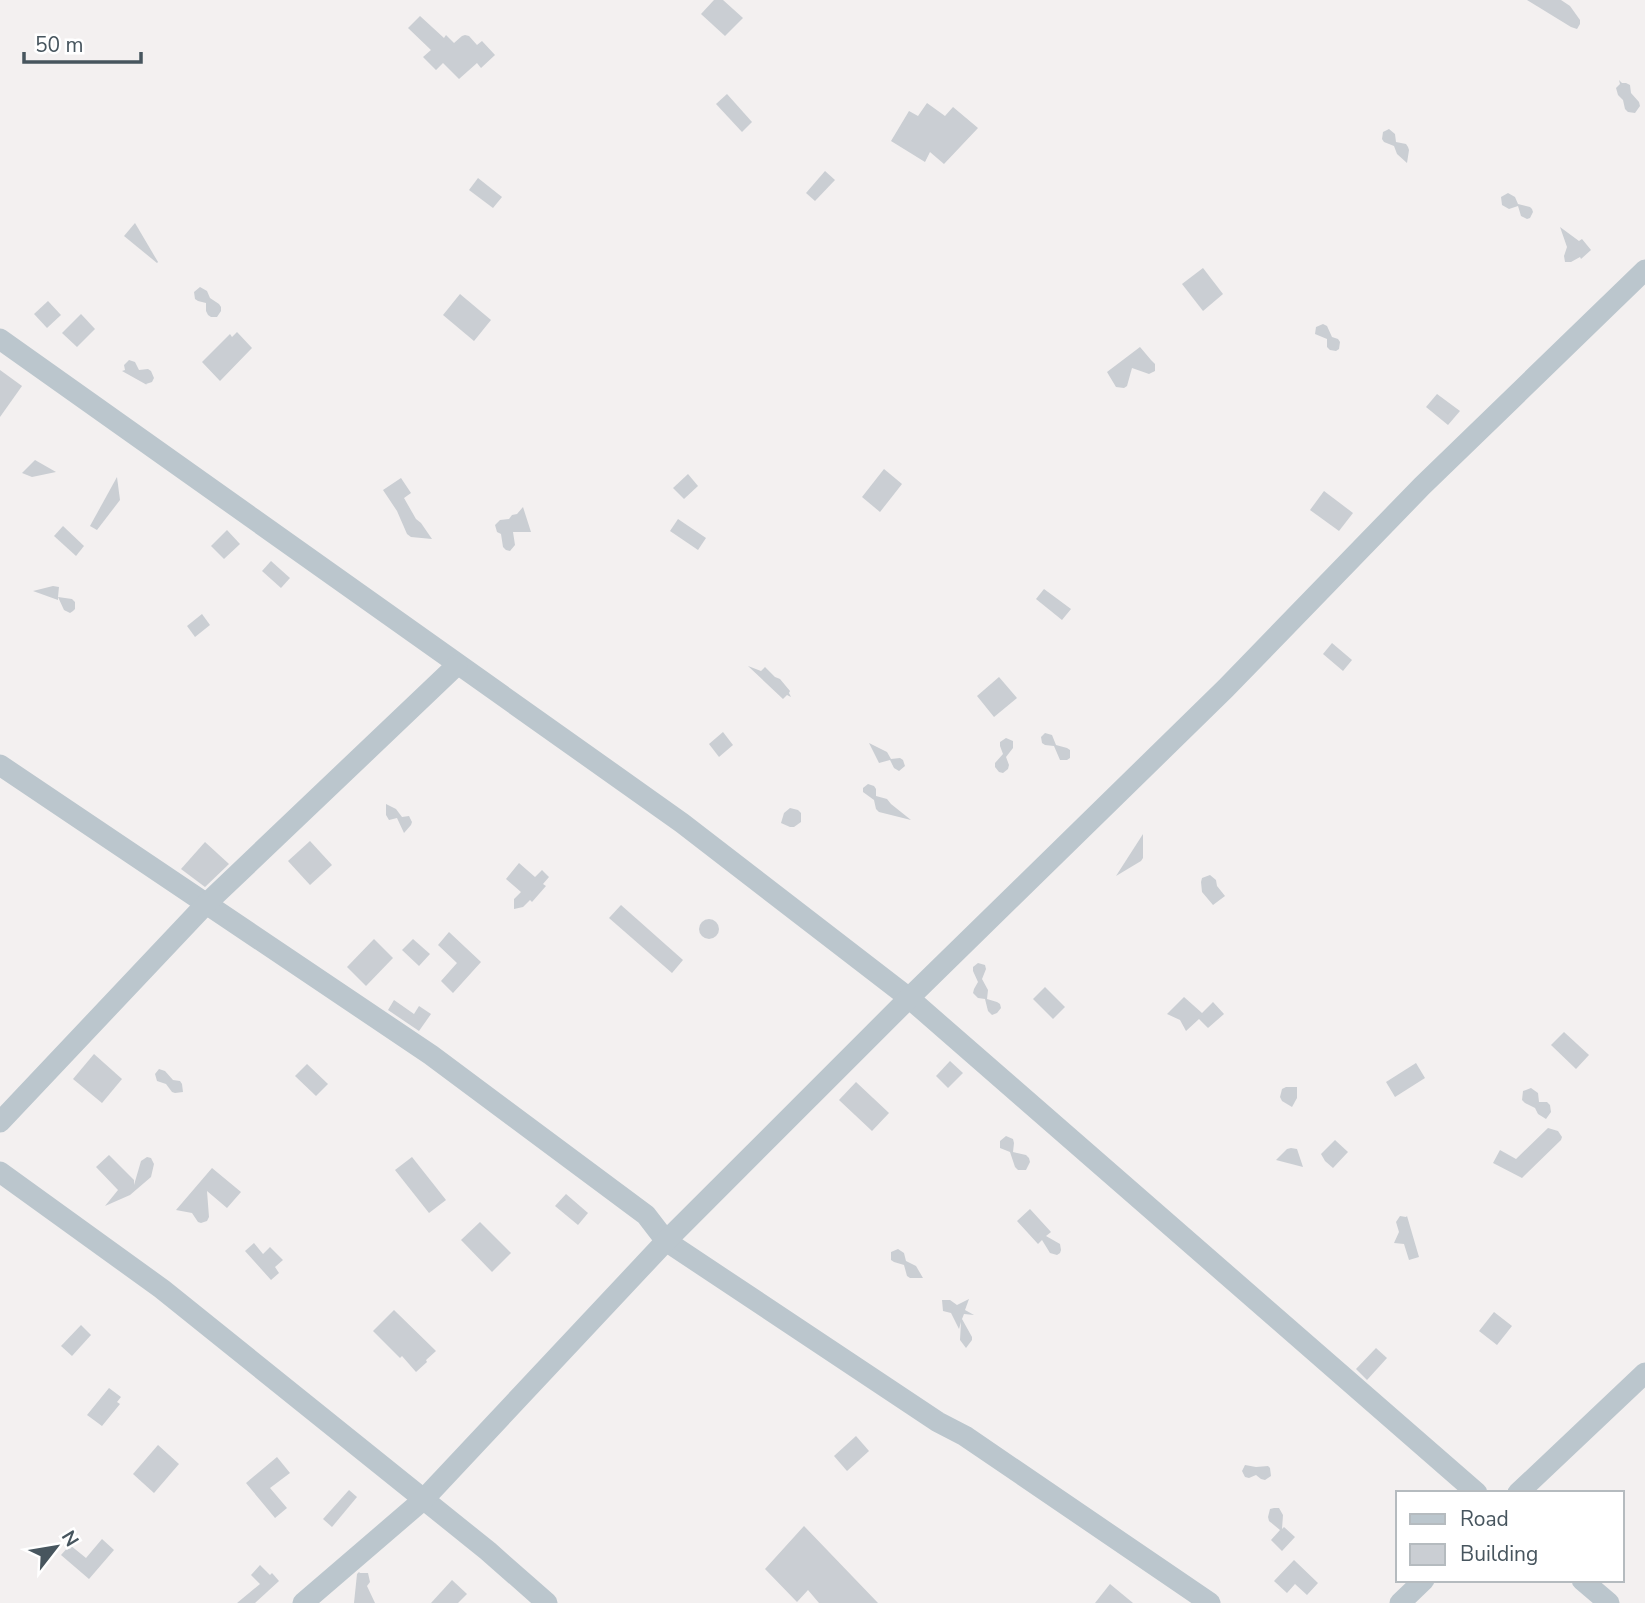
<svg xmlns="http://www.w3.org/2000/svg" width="1645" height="1603" font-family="'Nunito Sans',sans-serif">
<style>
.building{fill:#caced3}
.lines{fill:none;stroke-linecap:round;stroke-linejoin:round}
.minor{stroke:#bbc6cd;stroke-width:21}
</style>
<rect width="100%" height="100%" fill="#f3f0f0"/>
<g class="building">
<polygon points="714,0 723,0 743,18 725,36 701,14"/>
<polygon points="1527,0 1561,0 1570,6 1580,20 1580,24 1577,29 1571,27"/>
<polygon points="420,16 444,38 446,35 454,43 462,36 465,35 469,36 477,45 482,41 495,55 481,68 477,63 459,79 443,63 436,70 423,57 431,50 408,28"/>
<polygon points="1619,80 1622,83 1626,83 1630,85 1631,93 1639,102 1640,106 1635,113 1628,112 1625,109 1623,100 1618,95 1616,88 1620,84"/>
<polygon points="727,94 752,122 742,132 716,104"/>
<polygon points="927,103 945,116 953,107 978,128 944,164 930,152 925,162 891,141 909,111 918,116"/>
<polygon points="1389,129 1395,134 1396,142 1406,144 1408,147 1409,150 1407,163 1397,154 1394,146 1384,142 1382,139 1383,132"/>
<polygon points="825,171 835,180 815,201 806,193"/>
<polygon points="478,178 502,197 493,208 469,190"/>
<polygon points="1508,193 1515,197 1518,204 1530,207 1532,209 1533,212 1530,218 1527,219 1521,216 1518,206 1509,209 1502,205 1501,197"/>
<polygon points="135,223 158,262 157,263 124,236"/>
<polygon points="1560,227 1579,241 1582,239 1591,250 1581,259 1580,257 1571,262 1565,262 1564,256 1567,247"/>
<polygon points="1203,268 1223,294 1203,311 1182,284"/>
<polygon points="200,287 207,291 210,298 219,304 221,307 221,311 217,317 211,317 208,315 206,311 206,303 198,301 195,299 194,292"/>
<polygon points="460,294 491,320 474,341 443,315"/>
<polygon points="48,301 61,315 47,328 34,314"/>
<polygon points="81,314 95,329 77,347 62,333"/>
<polygon points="1323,324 1327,326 1332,337 1338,339 1340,342 1339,349 1336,351 1330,350 1327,347 1327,339 1315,334 1316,327"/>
<polygon points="237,332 252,348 220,381 202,362 230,334 232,337"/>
<polygon points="1140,347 1151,360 1155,364 1155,371 1149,374 1132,368 1127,386 1124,388 1116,387 1107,372"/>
<polygon points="129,360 135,362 139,370 148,369 151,371 154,378 152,382 146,384 147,385 122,371 125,370 124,365"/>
<polygon points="0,370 22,386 0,417"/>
<polygon points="1437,394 1460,411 1448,425 1426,407"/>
<polygon points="35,460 56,472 32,477 22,473"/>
<polygon points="884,469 902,484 880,512 862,497"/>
<polygon points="688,474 698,486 684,499 673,488"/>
<polygon points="117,477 120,500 97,530 90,526"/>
<polygon points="401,478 411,493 404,498 416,519 421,523 432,539 411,537 407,534 397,511 383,490"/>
<polygon points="1324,491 1353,513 1339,531 1310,510"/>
<polygon points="523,507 531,532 513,532 515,545 510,551 506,550 503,547 501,534 497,532 495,525 500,520 509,519 512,515 517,514"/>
<polygon points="678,519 706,538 698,550 670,531"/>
<polygon points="63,526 84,546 76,556 54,536"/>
<polygon points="227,530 240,544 224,559 211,546"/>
<polygon points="271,561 290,578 281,588 262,571"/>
<polygon points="53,586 59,587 58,597 72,599 75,602 75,609 73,611 70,613 64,610 58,597 58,600 33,591"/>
<polygon points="1044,589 1071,609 1062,620 1036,599"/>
<polygon points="202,614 210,625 195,637 187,626"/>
<polygon points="1332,643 1352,660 1343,671 1323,654"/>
<polygon points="748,666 761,671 765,667 775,677 780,679 790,691 789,693 791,697 787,695 783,699"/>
<polygon points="999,677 1017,698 994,717 977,696"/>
<polygon points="723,732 733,745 719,757 709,744"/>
<polygon points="1045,733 1052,735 1056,745 1067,748 1070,750 1070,758 1067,760 1060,760 1054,746 1045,745 1042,743 1041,737"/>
<polygon points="1006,738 1013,741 1013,748 1006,757 1009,765 1008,769 1003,773 999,772 995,767 995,763 1003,754 1000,746 1000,742"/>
<polygon points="869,743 887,752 891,759 900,758 903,760 905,766 899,771 894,768 890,760 879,763"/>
<polygon points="868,784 874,786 876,789 876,796 887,799 891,804 911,820 879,812 876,809 874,800 863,792 863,788"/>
<polygon points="386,804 396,809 402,817 409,816 412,822 411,825 404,833 397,818 389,820 386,815"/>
<polygon points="790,808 798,810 801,813 801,822 794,827 790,827 781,823 784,813"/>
<polygon points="1143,834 1143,858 1141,861 1116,876"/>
<polygon points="310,841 332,865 310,885 288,861"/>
<polygon points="205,842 229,864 205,887 181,869"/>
<polygon points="519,863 535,877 542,870 549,877 543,884 546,886 532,902 530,900 523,907 514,909 514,899 521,892 506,879"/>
<polygon points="1210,875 1216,880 1217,886 1225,896 1213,905 1202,892 1201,882 1202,878"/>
<polygon points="621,905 683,960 672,973 609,918"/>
<circle cx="709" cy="929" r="10"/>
<polygon points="449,932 481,962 453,993 441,981 457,963 438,945"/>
<polygon points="374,939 393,958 366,986 347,967"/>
<polygon points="413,939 430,954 419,966 402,950"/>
<polygon points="978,963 985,965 986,969 982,979 988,990 987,999 997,1002 1000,1004 1001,1008 997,1013 992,1015 988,1011 985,999 978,998 973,993 974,989 978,982 973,971 973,967"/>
<polygon points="1045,987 1065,1007 1053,1019 1033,999"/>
<polygon points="1184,997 1202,1013 1213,1002 1224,1014 1208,1028 1199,1019 1186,1031 1180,1020 1167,1014"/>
<polygon points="394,1000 414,1014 419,1006 431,1014 419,1031 388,1010"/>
<polygon points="1564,1032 1589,1055 1576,1069 1551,1045"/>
<polygon points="94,1054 122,1079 102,1103 73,1079"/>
<polygon points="950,1061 963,1073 948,1088 936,1076"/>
<polygon points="1416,1063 1425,1078 1395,1097 1386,1082"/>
<polygon points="307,1064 328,1084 316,1096 295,1076"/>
<polygon points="159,1069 165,1071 173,1080 180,1081 182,1084 183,1092 175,1093 172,1092 166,1084 157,1081 155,1074"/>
<polygon points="856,1082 889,1113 872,1131 839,1100"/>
<polygon points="1286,1087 1297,1087 1297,1098 1292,1107 1282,1101 1280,1097 1282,1089"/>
<polygon points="1531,1088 1538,1093 1539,1102 1547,1102 1550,1105 1551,1112 1546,1119 1538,1114 1535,1108 1525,1103 1522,1100 1523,1091"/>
<polygon points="1548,1128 1558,1131 1562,1137 1561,1140 1522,1178 1493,1163 1500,1150 1516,1159"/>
<polygon points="1006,1136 1013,1139 1014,1143 1013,1152 1026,1155 1029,1158 1030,1162 1026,1170 1018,1170 1015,1167 1010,1152 1000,1148 1000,1141"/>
<polygon points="1335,1140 1348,1152 1333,1168 1325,1161 1321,1154"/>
<polygon points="1291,1148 1297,1149 1303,1167 1276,1160 1287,1149"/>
<polygon points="109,1155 134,1180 134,1185 141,1161 147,1157 151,1158 154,1164 151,1177 130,1195 105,1206 118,1190 96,1167"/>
<polygon points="412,1157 446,1200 429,1213 395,1170"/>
<polygon points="212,1168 241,1192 227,1208 207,1191 209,1217 207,1221 201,1223 198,1222 192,1213 176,1210"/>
<polygon points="566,1194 588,1213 578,1225 555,1206"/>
<polygon points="1030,1209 1051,1232 1046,1236 1060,1244 1061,1250 1060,1253 1057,1255 1050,1253 1042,1240 1038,1244 1017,1221"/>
<polygon points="1400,1216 1406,1217 1407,1216 1419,1257 1409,1260 1404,1244 1394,1243 1399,1232 1396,1222"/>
<polygon points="480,1222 511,1253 492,1272 461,1240"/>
<polygon points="254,1243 263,1254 270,1247 283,1260 275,1267 279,1273 271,1280 245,1251"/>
<polygon points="898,1249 904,1253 906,1261 916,1266 923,1278 910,1278 907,1276 904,1265 894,1262 891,1260 891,1252"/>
<polygon points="969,1299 965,1310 974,1315 964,1314 962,1319 972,1337 972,1340 966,1348 960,1340 961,1322 959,1329 951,1313 943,1311 942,1300 950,1300 957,1305"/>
<polygon points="394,1310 436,1351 426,1360 427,1362 416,1372 402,1356 400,1358 373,1331"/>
<polygon points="1494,1312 1512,1326 1497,1345 1479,1331"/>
<polygon points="81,1325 91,1335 72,1356 61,1346"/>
<polygon points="1376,1348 1387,1358 1367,1380 1356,1369"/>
<polygon points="109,1388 121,1397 117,1402 120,1404 102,1426 87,1415"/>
<polygon points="856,1436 869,1451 847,1471 834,1456"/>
<polygon points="158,1445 179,1464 154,1493 133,1474"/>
<polygon points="277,1457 290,1473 270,1488 287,1508 275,1518 246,1483"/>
<polygon points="1245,1465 1256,1467 1268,1466 1270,1468 1271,1476 1265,1480 1261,1479 1256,1475 1249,1478 1245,1477 1242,1471"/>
<polygon points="349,1490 357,1497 332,1527 323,1519"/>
<polygon points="1274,1508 1279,1508 1283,1515 1282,1529 1284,1527 1295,1537 1282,1551 1271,1540 1280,1530 1269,1521 1268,1517 1270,1509"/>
<polygon points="804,1526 878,1603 819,1603 808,1590 797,1602 765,1569"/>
<polygon points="102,1539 114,1550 89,1579 61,1555 70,1545 86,1558"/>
<polygon points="1294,1560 1318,1583 1307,1595 1295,1584 1287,1593 1274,1581"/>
<polygon points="260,1565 270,1575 272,1573 279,1581 255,1603 237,1603 260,1584 251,1575"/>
<polygon points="359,1572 360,1573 368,1573 370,1582 367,1586 375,1603 354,1603 357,1574"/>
<polygon points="452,1580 467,1594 458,1603 431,1603"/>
<polygon points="1110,1584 1133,1603 1095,1603"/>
</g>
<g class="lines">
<g class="minor">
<polyline points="0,339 682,823 909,998 1477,1493"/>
<polyline points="0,765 431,1055 646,1215 666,1241 938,1422 965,1436 1210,1603"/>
<polyline points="0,1122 206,904 457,665"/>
<polyline points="0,1172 162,1289 488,1551 547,1603"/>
<polyline points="1518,1493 1645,1373"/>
<polyline points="1582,1580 1609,1603"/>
<polyline points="303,1603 424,1499 666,1241 909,998 1226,688 1422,486 1645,270"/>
<polyline points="1400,1603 1424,1580"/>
</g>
</g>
<rect x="1396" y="1491" width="228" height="91" fill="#ffffff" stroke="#b5bbbf" stroke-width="2"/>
<rect x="1410" y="1514" width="35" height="10" fill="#bbc6cd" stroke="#b5bbbf" stroke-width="2"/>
<text x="1460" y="1526" font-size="21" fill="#47555e">Road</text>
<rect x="1410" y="1544" width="35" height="21" fill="#caced3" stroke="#b5bbbf" stroke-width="2"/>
<text x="1460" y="1561" font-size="21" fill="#47555e">Building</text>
<g transform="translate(56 1547) rotate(59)" stroke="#ffffff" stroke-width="5" paint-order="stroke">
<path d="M0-5L12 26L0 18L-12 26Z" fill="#47555e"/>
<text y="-10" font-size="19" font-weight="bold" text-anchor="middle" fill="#47555e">N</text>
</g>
<path d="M24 52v10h117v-10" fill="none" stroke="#47555e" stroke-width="3.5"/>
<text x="35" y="52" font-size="21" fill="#47555e" stroke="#ffffff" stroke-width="5" paint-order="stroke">50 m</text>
</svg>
